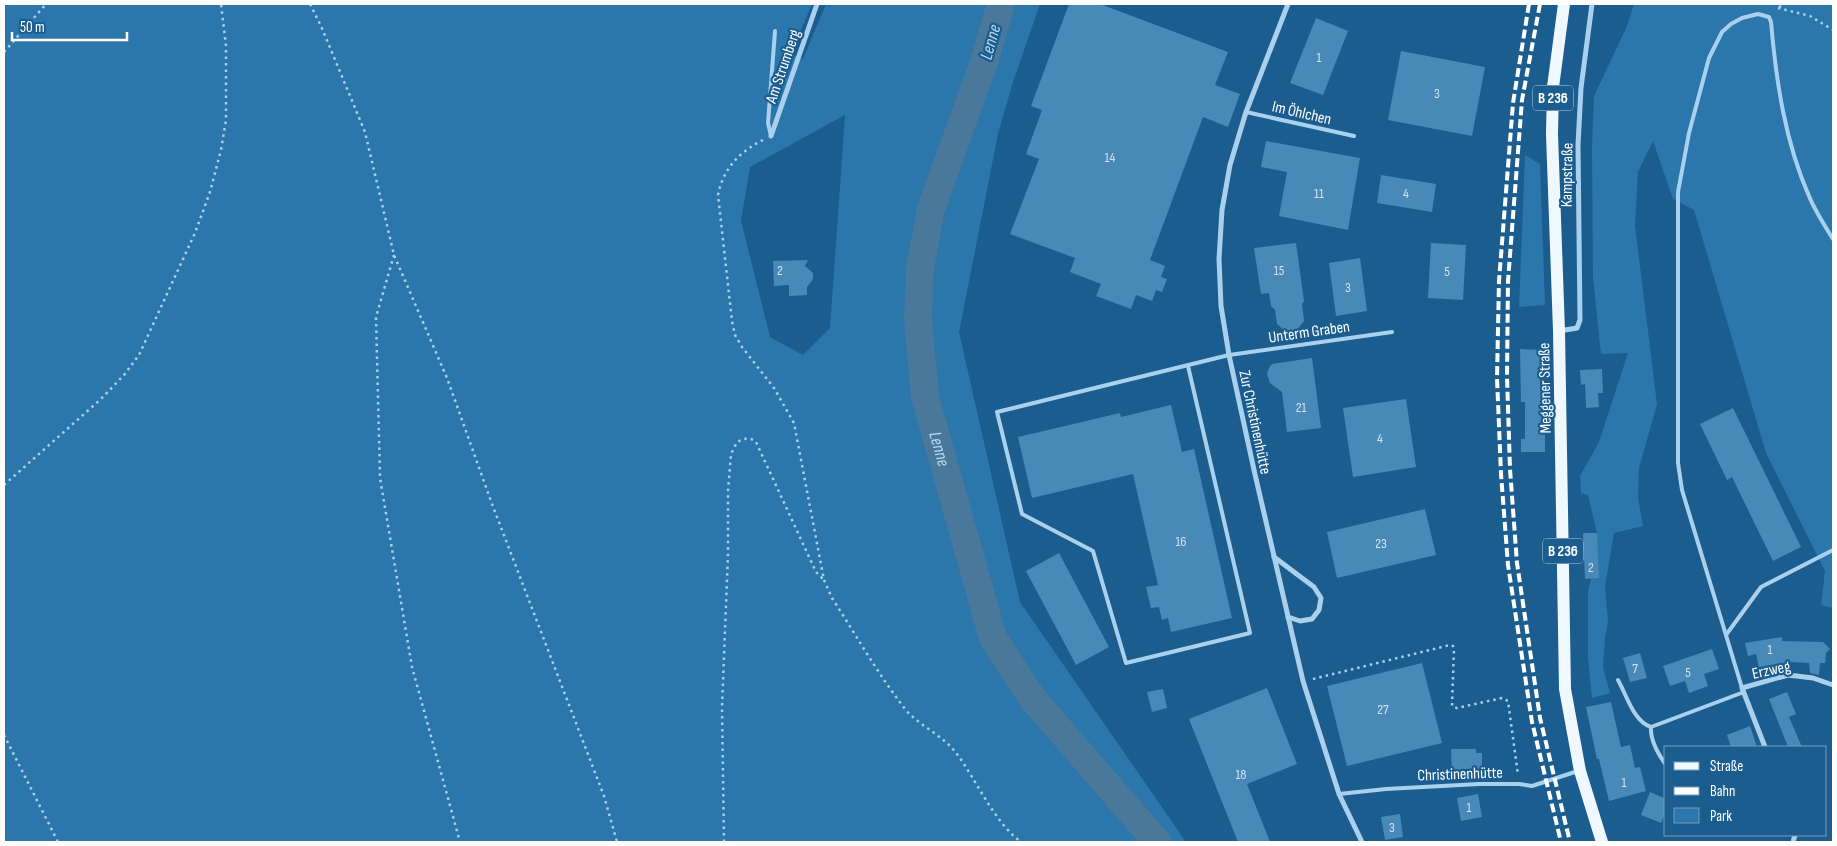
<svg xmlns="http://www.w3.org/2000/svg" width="1837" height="846" font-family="'Sofia Sans Condensed',sans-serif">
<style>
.green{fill:#2b76ab;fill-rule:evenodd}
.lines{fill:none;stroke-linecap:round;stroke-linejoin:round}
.river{stroke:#49789b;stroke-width:28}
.building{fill:#4889b8}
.path{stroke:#a9d1ee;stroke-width:2.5;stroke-dasharray:2.5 4;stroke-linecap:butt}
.lane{stroke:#a9d1ee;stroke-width:4}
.street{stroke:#a9d1ee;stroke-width:5}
.primary{stroke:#f0f8ff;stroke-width:12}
.rail{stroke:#fff;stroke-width:4;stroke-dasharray:9 4;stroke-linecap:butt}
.labels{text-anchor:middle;stroke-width:4.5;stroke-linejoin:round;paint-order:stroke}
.number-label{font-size:14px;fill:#d1e2ed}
.shield{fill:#1b5d8f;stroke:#bbcedd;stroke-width:1}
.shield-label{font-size:15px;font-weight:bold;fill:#fff}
.street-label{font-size:16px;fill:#fff;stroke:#1b5d8f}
.water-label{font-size:18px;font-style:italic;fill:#b5dbf5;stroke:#1b5d8f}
</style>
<rect width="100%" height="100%" fill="#1b5d8f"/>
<g class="green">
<path d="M4 4H812L791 54 803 59 826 4H1040L1013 82 998 134 959 332 1020 602 1186 842H4ZM845 115 830 328 803 355 770 337 741 221 750 167Z"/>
<polygon points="1634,4 1833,4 1833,608 1821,605 1825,571 1766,453 1694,210 1673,199 1653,141 1638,172 1635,226 1657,404 1639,468 1638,497 1643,526 1614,533 1605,586 1608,621 1605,638 1603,667 1610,693 1592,698 1588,658 1588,591 1592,575 1597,533 1588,495 1581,493 1580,476 1599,442 1628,353 1601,354 1593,278 1592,147 1594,96 1627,26"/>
<polygon points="1525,155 1540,164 1545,305 1519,307"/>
</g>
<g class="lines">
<path class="river" id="s1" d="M1001 4 984 62 931 209 920 268 918 319 925 397 993 638 1033 699 1157 842"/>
</g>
<g class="building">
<polygon points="1069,4 1100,4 1228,52 1215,85 1240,94 1228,127 1203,117 1150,260 1165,266 1161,277 1167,279 1162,292 1156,290 1152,301 1136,295 1131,309 1096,296 1101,284 1070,272 1075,258 1010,234 1039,159 1026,154 1042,110 1031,106"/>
<polygon points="1316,18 1348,31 1323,95 1290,83"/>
<polygon points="1401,51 1485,67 1472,136 1388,120"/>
<polygon points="1266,141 1360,158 1348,230 1279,216 1287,172 1261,167"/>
<polygon points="1381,175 1436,184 1432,212 1377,203"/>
<polygon points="1296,243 1304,301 1302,304 1304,321 1297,330 1287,333 1277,324 1275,310 1271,306 1269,293 1261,294 1254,248"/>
<polygon points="1431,243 1466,245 1463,300 1428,298"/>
<polygon points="1360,258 1367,311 1336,316 1329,263"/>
<polygon points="808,260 805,266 813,273 813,279 807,287 807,295 789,296 789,285 774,286 773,261"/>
<polygon points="1520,349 1543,350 1542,365 1545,365 1545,452 1521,452 1521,439 1525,439 1525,402 1521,402"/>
<polygon points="1312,358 1321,428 1287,432 1282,392 1270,383 1267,374 1269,368 1272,364"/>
<polygon points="1602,369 1603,393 1598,393 1599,407 1586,408 1585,384 1581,385 1580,370"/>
<polygon points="1406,399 1416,467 1353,477 1343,408"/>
<polygon points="1171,405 1182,452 1194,449 1232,618 1171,632 1168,618 1162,620 1159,607 1151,608 1146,587 1158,585 1133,474 1032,498 1018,437 1120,413 1121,417"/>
<polygon points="1733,408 1801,547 1773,561 1732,477 1727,480 1700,424"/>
<polygon points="1425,509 1436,555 1337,578 1327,532"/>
<polygon points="1583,533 1597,533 1599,578 1585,579"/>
<polygon points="1059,553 1109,647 1076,665 1026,571"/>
<polygon points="1782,637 1782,641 1823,642 1830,649 1826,653 1825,663 1820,663 1819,675 1810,673 1809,663 1790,662 1759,668 1756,654 1748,656 1745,643"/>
<polygon points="1712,649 1719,669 1704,674 1708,686 1689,693 1685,681 1670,686 1663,666"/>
<polygon points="1640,653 1647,678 1630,682 1623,658"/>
<polygon points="1422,663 1442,743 1347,766 1327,686"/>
<polygon points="1267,688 1297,764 1247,784 1270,842 1238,842 1189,719"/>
<polygon points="1163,689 1167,708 1152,712 1147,692"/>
<polygon points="1787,692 1796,714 1789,717 1802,747 1788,747 1769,699"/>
<polygon points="1611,702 1621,747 1630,745 1635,768 1640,767 1646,791 1609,801 1599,759 1597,759 1586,707"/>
<polygon points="1750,726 1757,747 1731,747 1727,735"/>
<polygon points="1451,749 1476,749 1476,753 1482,753 1482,773 1452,774"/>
<polygon points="1650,792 1666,799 1666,811 1661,823 1641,815"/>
<polygon points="1478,794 1482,817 1461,821 1457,798"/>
<polygon points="1400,814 1403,837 1385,840 1381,817"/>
</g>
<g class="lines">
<g class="path">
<polyline points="310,4 321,26 365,132 394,255 447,378 492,504 604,796 617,842"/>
<polyline points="1779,7 1785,4"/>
<polyline points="1778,8 1810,16 1833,30"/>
<polyline points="4,52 46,4"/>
<path d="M763 140C739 152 723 169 718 195L732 321 735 335 742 347 774 388 794 423 824 580 832 598C856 635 878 674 905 709 919 726 943 735 957 754 977 781 994 822 1021 842"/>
<polyline points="394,255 376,317 380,478 412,667 460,842"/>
<polyline points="4,485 101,399 124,375 139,355 195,233 210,192 221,150 226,120 226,46 221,4"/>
<polyline points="1313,679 1450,645 1453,646 1454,649 1452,706 1457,708 1502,698 1508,701 1518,775"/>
<polyline points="4,735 58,842"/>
<path d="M724 842 722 708 728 554V491L731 454 737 442C744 439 749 436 756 442L816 572 823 579"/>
</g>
<g class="lane">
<polyline points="1246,112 1354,136"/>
<polyline points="771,136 768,123 775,31"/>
<polyline points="1188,366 1250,633 1126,663 1093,551 1022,514 997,412 1229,355 1392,332"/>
<polyline points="1726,635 1761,587 1833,550"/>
<path d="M1618 680C1627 696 1634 722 1651 727"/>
<path d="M1742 688 1682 490 1678 463V192L1689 133 1709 58 1722 32 1731 24 1742 18 1758 14 1769 17 1771 22C1776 80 1785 142 1809 196 1815 211 1825 226 1833 239"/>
<path d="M1666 765C1658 754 1650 741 1651 727L1744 692"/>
<polyline points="1339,794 1386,789 1479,784 1519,784 1532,786 1578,771"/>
</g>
<g class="street">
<polyline points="1288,4 1246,112 1230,165 1222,210 1219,259 1221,306 1229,355 1254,470 1303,681 1339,794 1362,842"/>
<polyline points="771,136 817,4"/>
<polyline points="1559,331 1577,328 1580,320 1578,145 1581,88 1592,4"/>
<polyline points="1274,557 1314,587 1321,598 1319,610 1312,619 1300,621 1288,617"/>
<polyline points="1765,747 1742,688 1788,675 1813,678 1833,685"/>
<polyline points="1793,842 1795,835"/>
</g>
<polyline class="primary" points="1564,4 1553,87 1552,134 1559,331 1565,689 1580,771 1602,842"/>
<g class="rail">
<polyline points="1529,4 1513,103 1499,281 1497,378 1501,474 1508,565 1532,722 1561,842"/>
<polyline points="1540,4 1522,100 1508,281 1507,376 1510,469 1517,563 1540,718 1570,842"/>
</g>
</g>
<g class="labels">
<g class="number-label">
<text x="1319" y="62">1</text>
<text x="1437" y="98">3</text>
<text x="1110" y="162">14</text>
<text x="1319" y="198">11</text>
<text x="1406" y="198">4</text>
<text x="780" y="275">2</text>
<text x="1279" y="275">15</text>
<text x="1447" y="276">5</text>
<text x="1348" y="292">3</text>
<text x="1301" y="412">21</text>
<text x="1380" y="443">4</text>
<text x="1181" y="546">16</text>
<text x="1381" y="548">23</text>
<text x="1591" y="572">2</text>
<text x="1770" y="654">1</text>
<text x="1635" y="673">7</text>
<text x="1688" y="677">5</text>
<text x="1383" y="714">27</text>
<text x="1241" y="779">18</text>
<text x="1624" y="787">1</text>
<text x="1469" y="812">1</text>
<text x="1392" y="832">3</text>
</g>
<g class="shield">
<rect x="1533" y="85.5" width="40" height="25" rx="4"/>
<rect x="1543" y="538.5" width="40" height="25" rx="4"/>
</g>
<g class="shield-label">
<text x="1553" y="103">B 236</text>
<text x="1563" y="556">B 236</text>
</g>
<g class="street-label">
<text transform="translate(782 66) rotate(-71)" y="6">Am Strumberg</text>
<text transform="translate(1302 112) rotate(13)" y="6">Im Öhlchen</text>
<text transform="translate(1566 175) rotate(-89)" y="6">Kampstraße</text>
<text transform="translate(1309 331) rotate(-8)" y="6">Unterm Graben</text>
<text transform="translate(1544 388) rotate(-91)" y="6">Meggener Straße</text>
<text transform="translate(1256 422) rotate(78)" y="6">Zur Christinenhütte</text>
<text transform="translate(1771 669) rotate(-12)" y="6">Erzweg</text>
<text transform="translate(1460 773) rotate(-2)" y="6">Christinenhütte</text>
</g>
<g class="water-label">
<text transform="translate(990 42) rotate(-74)" y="6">Lenne</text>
<text dy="6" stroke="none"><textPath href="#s1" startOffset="460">Lenne</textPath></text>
</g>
</g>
<rect width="1837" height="846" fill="none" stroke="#ffffff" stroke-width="10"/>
<rect x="1664" y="746" width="162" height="90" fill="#1b5d8f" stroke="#769ebc"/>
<rect x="1674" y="762" width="25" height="8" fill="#f0f8ff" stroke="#769ebc"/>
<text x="1710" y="771" font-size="15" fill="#ffffff">Straße</text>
<rect x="1674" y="787" width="25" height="8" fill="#ffffff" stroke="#769ebc"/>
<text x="1710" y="796" font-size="15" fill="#ffffff">Bahn</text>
<rect x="1674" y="808" width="25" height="15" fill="#2b76ab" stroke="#769ebc"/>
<text x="1710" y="821" font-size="15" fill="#ffffff">Park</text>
<path d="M12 32v8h115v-8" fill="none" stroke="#ffffff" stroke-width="2.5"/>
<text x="20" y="32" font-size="15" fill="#ffffff" stroke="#1b5d8f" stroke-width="4" paint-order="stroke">50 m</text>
</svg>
